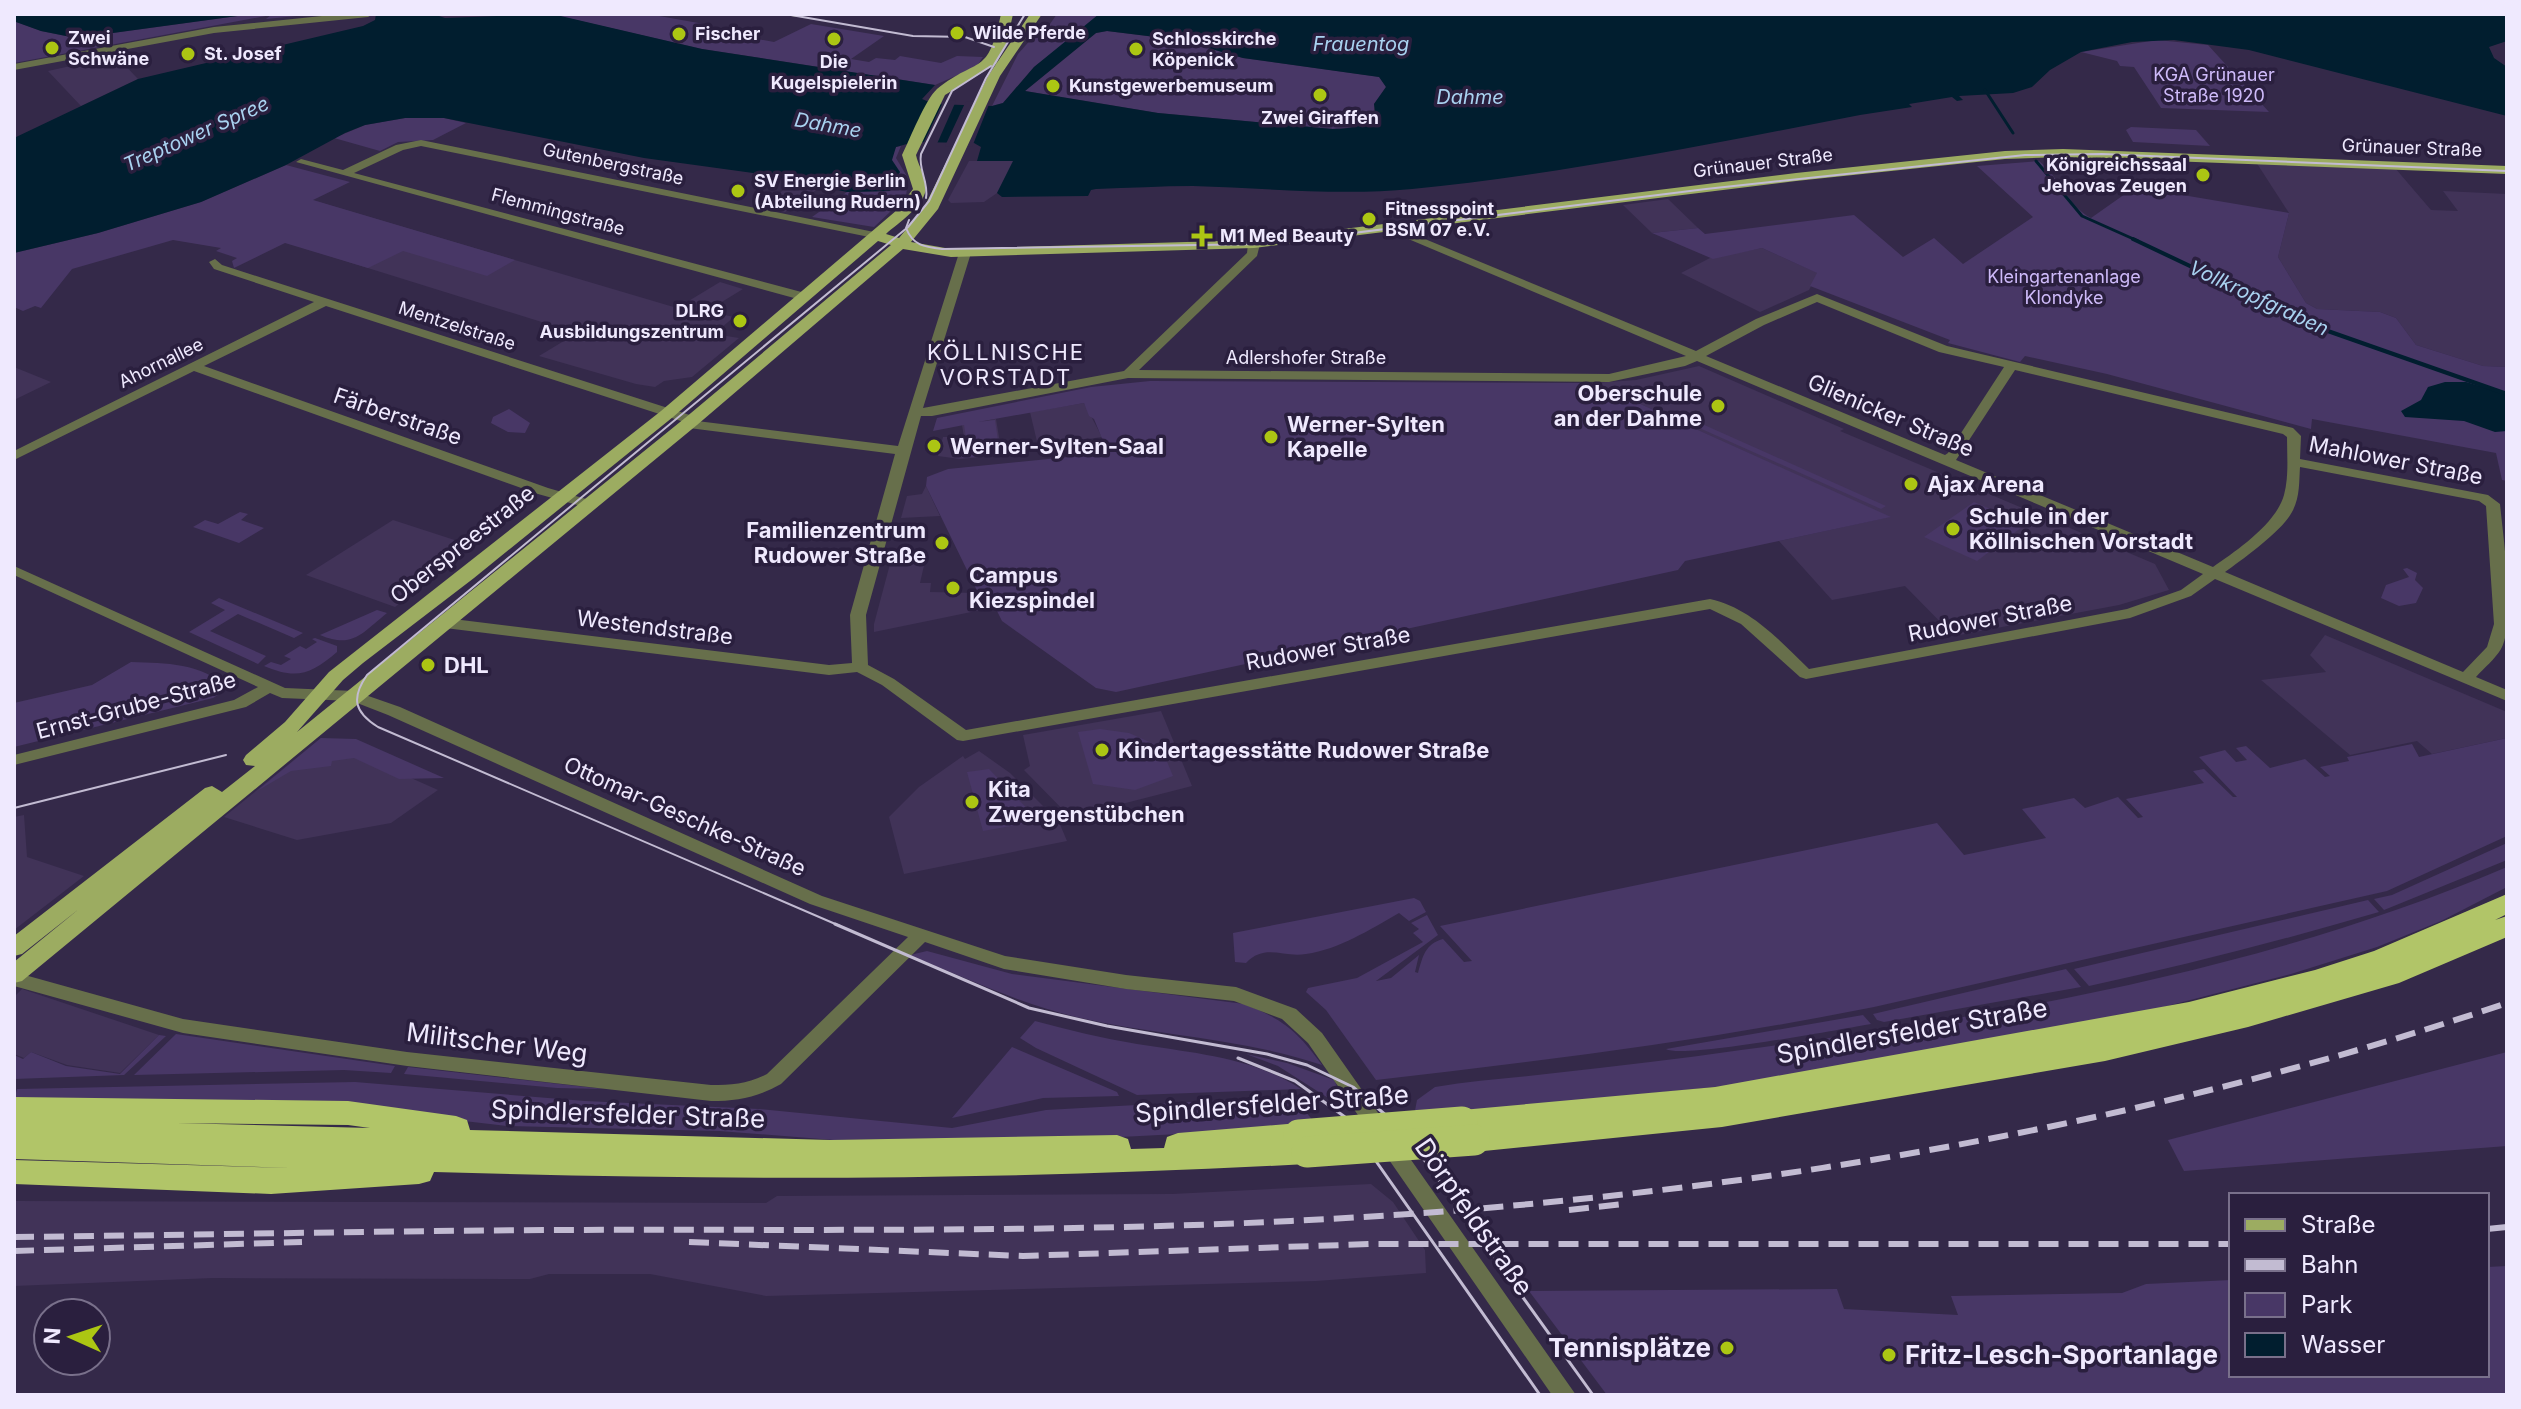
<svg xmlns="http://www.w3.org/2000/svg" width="2521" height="1409" font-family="Inter,sans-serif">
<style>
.built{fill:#413358}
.green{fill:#483766}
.water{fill:#011e2f;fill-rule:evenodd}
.pier{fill:#342949}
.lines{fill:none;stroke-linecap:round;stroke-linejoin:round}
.stream-far1{stroke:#011e2f;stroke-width:3}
.stream{stroke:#011e2f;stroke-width:4}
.minor{fill:#676f4b;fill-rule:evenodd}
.major{fill:#9cac61;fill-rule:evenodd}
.highway{fill:#b1c568;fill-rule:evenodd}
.tram-far1{stroke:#c2bbd2;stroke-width:2}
.tram{stroke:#c2bbd2;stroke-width:3}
.rail{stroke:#c2bbd2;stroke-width:6;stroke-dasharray:20 10;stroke-linecap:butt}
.highway-bridge{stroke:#b1c568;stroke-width:31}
.poi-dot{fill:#acc613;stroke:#2a1f3e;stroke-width:3}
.labels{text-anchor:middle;stroke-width:7;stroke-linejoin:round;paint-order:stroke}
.far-poi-label{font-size:18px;font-weight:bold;fill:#efe9fe;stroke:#2a1f3e;text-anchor:start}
.far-park-label{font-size:18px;fill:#cebaf9;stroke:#2a1f3e}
.far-street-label{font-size:18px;fill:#efe9fe;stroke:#2a1f3e}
.far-water-label{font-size:20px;font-style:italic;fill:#a9d2f0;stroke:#2a1f3e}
.far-quarter-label{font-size:22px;letter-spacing:2px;fill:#efe9fe;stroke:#2a1f3e}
.poi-label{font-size:22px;font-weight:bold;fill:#efe9fe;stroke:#2a1f3e;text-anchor:start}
.street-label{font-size:22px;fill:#efe9fe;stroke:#2a1f3e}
.near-street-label{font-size:26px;fill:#efe9fe;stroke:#2a1f3e}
.near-poi-label{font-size:26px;font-weight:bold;fill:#efe9fe;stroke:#2a1f3e;text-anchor:end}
</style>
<rect width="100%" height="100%" fill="#342949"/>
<g class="built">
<polygon points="116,56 138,79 81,106 48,71"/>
<polygon points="969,161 1014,161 997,193 984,202 951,203 948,200"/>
<polygon points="2256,162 2395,168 2431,210 2458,211 2443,191 2507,194 2507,367 2483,366 2416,345 2396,318 2380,312 2317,309 2306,303 2278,257 2289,213"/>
<polygon points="794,183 819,188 785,212 760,206"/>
<polygon points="1668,199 1698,228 1652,233 1623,205"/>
<polygon points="312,200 677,308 720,282 743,289 707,311 734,317 714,334 739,338 692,377 664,381 655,387 636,384 539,356 577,333 236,227"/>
<polygon points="1762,248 1818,273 1809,290 1760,312 1681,273 1710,258"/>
<polygon points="1699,366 1844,429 1840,431 2155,564 2169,590 2119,605 1954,636 1905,586 1832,600 1779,541 1889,517 1594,383 1636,380"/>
<polygon points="14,367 51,382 14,400"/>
<polygon points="1084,403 1102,437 1060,443 1053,449 1039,450 1030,412"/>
<polygon points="996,419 1002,455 960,459 938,456 943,437 964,437 962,425"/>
<polygon points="926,486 940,516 901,518 907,496 922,494"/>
<polygon points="393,520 473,546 395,607 306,575"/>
<polygon points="894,549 916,549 914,561 925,561 920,583 931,583 930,592 977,593 986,609 874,632 874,624"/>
<polygon points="2325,635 2507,712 2507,738 2432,754 2417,741 2350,755 2261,680 2326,672 2310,655"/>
<polygon points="1161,711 1192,786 1114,806 1115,813 1074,821 1024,770 1030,766 1023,735"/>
<polygon points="321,738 438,790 391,823 297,840 224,817"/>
<polygon points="979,751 1010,773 1059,822 1067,841 904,874 889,817 919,787 963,756 965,759"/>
<polygon points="24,815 27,857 84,876 14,930 14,817"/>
<polygon points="22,989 159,1035 120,1073 67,1065 31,1052 24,1058 14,1054 14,997"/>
<polygon points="1371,1184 1393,1202 1425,1250 1426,1273 1316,1281 766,1296 650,1274 549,1274 530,1279 213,1278 14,1286 14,1201 766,1203 777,1196 1172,1194"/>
</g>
<g class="green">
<polygon points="252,14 317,14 266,19 271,15 14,63 14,21 41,31 76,38"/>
<polygon points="648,14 704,24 694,30 746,41 752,38 774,42 811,24 884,36 851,59 869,62 876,58 895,60 900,56 941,63 957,56 983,57 976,67 935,85 702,49 554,15"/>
<polygon points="1057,14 1099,14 1096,19 1034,67 1003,103 992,106 1018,54 1033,37 1059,41 1064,37 1059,35 1064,30 1042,27 1050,24"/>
<path d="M1107 31 1180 40 1243 58 1380 77 1386 87 1374 104C1377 128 1350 128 1333 129L1158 113 1025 91 1096 33Z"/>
<polygon points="2157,40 2208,45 2269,112 2161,108 2134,67 2120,66 2117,61 2081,52"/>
<polygon points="405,118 444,118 466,123 433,140 398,142 380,151 334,138 365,125"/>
<polygon points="2131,127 2196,130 2210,146 2133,142 2126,130"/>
<polygon points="901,146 896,158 908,178 906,197 874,227 812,217 847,192 890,191 892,154 896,147"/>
<path d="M2039 161C2059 177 2069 207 2091 218L2135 187 2289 213 2278 257 2306 303 2317 309 2380 312 2396 318 2416 345 2483 366 2507 367V481L2502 480 2496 453 2312 419 2311 429 2107 374 2025 356 2020 362 1948 343 1950 340 1810 286 1817 273 1762 248 1713 259 1652 233 1698 228 1705 234 1854 215 1903 257 1934 238 1963 264 2033 217 1977 166Z"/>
<polygon points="286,165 350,182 313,200 515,260 487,276 403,251 368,268 285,243 234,268 232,261 237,258 216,251 221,248 173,240 72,269 41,308 35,306 23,311 14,307 14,253 98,233 201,202"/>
<polygon points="1150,381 1594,383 1891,517 1685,561 1678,570 1116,692 1096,688 1002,621 995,607 986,609 926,486 927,477 948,469 1108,453 1094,419 1089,416 1084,403 978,422 995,420 1000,454 962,458 966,438 964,425 933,431 937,418 1091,387"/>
<polygon points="509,409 530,423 525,433 508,432 491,423 493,417"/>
<polygon points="1682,415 1886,506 1881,509 1677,418"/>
<polygon points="1974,502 2026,524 1977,561 1924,537"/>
<polygon points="240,512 248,514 241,520 264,528 239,543 193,527 205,520 218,524"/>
<polygon points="2407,568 2417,573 2415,580 2423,588 2416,603 2399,606 2381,598 2386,585 2409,577 2403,569"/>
<polygon points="219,598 303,633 294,638 238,614 210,631 266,656 258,664 189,632 225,610 211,603"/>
<path d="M377 610 387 613C362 633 353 649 320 635Z"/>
<path d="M315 638 337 646V652C311 674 297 680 264 666L271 662 281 665 291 659 284 656 300 646 306 649 317 642 312 639Z"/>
<path d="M131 662C167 663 200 663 229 688L213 698 14 747V703L92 685Z"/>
<polygon points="1100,729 1129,733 1161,747 1173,776 1135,790 1093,784 1078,732"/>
<polygon points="321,738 356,739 444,778 399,779 354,758 332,761 331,766 291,771 257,791"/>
<path d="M2507 738V836L2387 891 1874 1007C1709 1040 1543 1061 1376 1080L1326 1010 1306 992 1308 988 1357 978 1423 942 1413 933 1419 929 1411 923 1427 915 1438 935 1376 981 1391 978 1419 955 1415 972 1418 973C1423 956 1425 944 1443 939L1464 962 1472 961 1440 926 1937 823 1964 855 2046 838 2022 809 2074 798 2085 808 2118 797 2138 818 2143 817 2126 799 2204 783 2193 771 2204 769 2233 797H2237L2199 757 2225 750 2236 762 2247 760 2236 748 2246 746 2270 768 2305 759 2325 777 2330 776 2320 767 2349 761 2347 757 2412 744 2419 757Z"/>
<polygon points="989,769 1039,821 983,831 967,772"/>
<polygon points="2507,843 2507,860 2384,910 2374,899 2392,895"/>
<path d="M2507 867V887L2441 921 2377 947 2291 974 2117 1019 1725 1086 1414 1116 1417 1100 1435 1087C1475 1080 1515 1078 1555 1073 1617 1066 1679 1059 1741 1050 2000 1016 2266 970 2507 867Z"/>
<path d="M1414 898 1420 901 1426 912 1409 921 1399 913C1369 930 1340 949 1306 954 1283 958 1265 943 1246 963L1235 962 1233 933Z"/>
<path d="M2368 900 2379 912C2283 940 2187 965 2089 986L2074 969Z"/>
<path d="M927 951 1012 974 1244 1004C1283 1019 1298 1032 1322 1065 1242 1038 1158 1036 1076 1017 1019 1003 965 978 910 955Z"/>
<polygon points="2066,969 2081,987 1884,1022 1877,1020 1873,1014"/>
<path d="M1863 1015 1871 1024C1841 1029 1683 1059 1666 1049Z"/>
<path d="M1035 1021C1068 1030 1102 1038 1137 1044 1192 1053 1253 1057 1301 1089L1137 1095 1036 1048 1020 1038Z"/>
<polygon points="176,1034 395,1066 391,1073 344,1070 134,1075"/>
<polygon points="159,1035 166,1036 124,1075 14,1079 14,1055 23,1059 31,1052 66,1066 120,1074"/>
<polygon points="1012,1047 1117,1092 1119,1096 1043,1098 952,1118"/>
<polygon points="2507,1052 2507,1146 2184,1171 2168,1140"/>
<polygon points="1246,1054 1287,1063 1334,1080 1343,1099 1336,1103 1278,1066"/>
<polygon points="408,1067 604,1089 557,1088 404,1074"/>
<polygon points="355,1082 585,1101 759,1109 952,1128 1046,1110 1282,1097 1300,1105 1315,1123 1258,1130 1120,1137 834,1140 719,1131 507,1126 361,1109 14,1100 17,1089"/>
<polygon points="2507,1266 2507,1395 1607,1395 1529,1291 1837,1289 1844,1309 1958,1315 1951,1296 2122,1293 2146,1284 2231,1280 2231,1375 2487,1375 2487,1267"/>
</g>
<g class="water">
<polygon points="14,14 252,14 76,38 41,31 16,22"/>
<path d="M376 14H433L445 18 552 14 702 49 935 85 922 99 934 104 992 106 1003 103 1034 67 1099 14H2507V41L2489 47 2494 58 2507 67V116L2249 50 2174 40 2132 42 2081 52 2050 70 2032 87 2013 93 1959 96 1963 100 1957 101 1952 97 1909 104 1912 107 1860 115C1711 144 1562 174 1412 189 1340 196 1265 188 1193 186 1161 186 1129 188 1096 189L1091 190 1088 196 1002 197 997 193 1013 161H977L981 147 974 143 914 142 896 147 892 160 900 172 890 191 847 192 768 175 644 158 444 118H405L365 125 345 133 286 165 201 202 98 233 14 253V138L138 79 363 26 375 20ZM1107 31 1180 40 1243 58 1379 77 1386 87 1374 104 1375 111C1364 128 1352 128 1333 129L1158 113 1025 91 1096 33Z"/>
<polygon points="2445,382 2466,382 2507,394 2507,431 2495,432 2464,421 2405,417 2401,411 2421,400 2428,387"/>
</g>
<g class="pier">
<polygon points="944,100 956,101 936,146 922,146"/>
<polygon points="966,101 990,102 972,147 945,146"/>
</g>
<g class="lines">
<g class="stream-far1">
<polyline points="1985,90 2013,133"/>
<polyline points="2036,161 2082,216 2138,241"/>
</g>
<polyline class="stream" points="2133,239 2325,330 2507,394"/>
<g class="minor">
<polygon points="341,14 373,14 368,17 214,33 14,70 14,64 214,27"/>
<polygon points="780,14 802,14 797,17"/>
<polygon points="421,140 879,233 885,236 879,239 421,146 403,150 354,173 809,294 811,297 805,301 296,162 301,159 343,170 396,145"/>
<path d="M1391 225 1696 351 1756 319 1817 294 1947 346 2293 428 2301 436 2300 459 2488 495 2500 504C2503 536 2516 623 2501 649 2495 659 2484 668 2476 677L2507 690V701L2215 579 2191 596 2130 618 1806 679 1800 677 1741 624 1710 609 963 741 957 740 882 685 857 672 829 675 445 628 437 623 445 618 829 665 852 663 850 615 895 454 681 427V421L326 306 204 366 548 488 593 501 595 504 593 507 588 508 538 494 194 371 14 460V451L314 302 214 269 209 262 215 259 222 265 696 417 697 421 898 446 959 253 965 250 971 253 923 408 1124 371 1247 253 1248 244 1254 241 1260 244 1257 256 1139 370 1609 374 1686 356 1387 230 1385 228ZM1817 302 1939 352 2004 367 1948 453 1945 455 1706 356 1764 325ZM1697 361 2203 574 2181 590 2127 609 1809 669C1780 641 1751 608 1710 599L966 730 894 679 868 665 866 615 921 416H932L1128 378 1609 382 1685 366ZM2015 370 2283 434 2287 437C2287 456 2289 477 2284 495 2276 524 2236 551 2213 567L1956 460ZM2300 467 2479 501 2486 506 2494 624 2487 647 2463 672 2225 572C2243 559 2282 531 2292 512 2300 498 2299 482 2300 467Z"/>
<path d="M14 566 285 688 354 691 400 707 822 896 1005 956 1126 975 1236 987 1296 1009 1322 1033 1576 1395H1552L1308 1043 1282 1019 1234 1001 1126 989 1004 969 925 942 781 1084C758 1097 737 1101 711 1101L407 1066 183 1033 14 986V972L183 1019 407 1052 711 1085C732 1085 748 1084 767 1074L908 937 810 904 388 715 352 701 282 698 270 693 246 707 14 765V755L234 700 258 687 14 575Z"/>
</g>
<path class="major" d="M1001 14H1013L1007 42 996 64 945 95 916 155C918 165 925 175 926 185 928 204 898 223 886 234L899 238 924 208 988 76 1030 14H1042L1000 76 938 209 911 242 951 249 1254 240 1796 173 2005 151 2063 149 2507 166V174L2063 157 2005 159 1796 181 1254 248 951 257 903 249 697 425 22 981 14 983V962L79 909 22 954 14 956V936L205 788 212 786 222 792 255 766 246 765 243 760 246 755 285 722 329 672 661 411 897 210 913 189 902 155C910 139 925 100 937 89 980 55 987 78 1001 14ZM878 241 891 245 685 418 297 732 343 680 363 663 474 578 673 417Z"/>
<g class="highway">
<polygon points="2507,894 2507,914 2495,920 2507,916 2507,937 2399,983 2248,1027 2105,1061 1722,1127 1474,1152 1463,1148 1459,1140 1462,1134 1451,1130 1447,1122 1451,1114 1462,1110 1715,1087 2189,1002 2315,970 2374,951"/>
<path d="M14 1097 348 1101 456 1116 467 1120 470 1130 830 1140 1117 1135 1128 1139 1131 1149 1164 1148 1167 1137 1178 1133 1299 1123 1310 1127 1314 1135 1311 1141 1318 1143 1322 1152 1318 1161 1307 1164C1016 1180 726 1181 434 1172L430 1181 419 1184 271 1194 14 1184V1160L293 1168 14 1159ZM176 1123 348 1125 370 1128Z"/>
</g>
<g class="tram-far1">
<polyline points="785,14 913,36 965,37 994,47"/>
<path d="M926 198C929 182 918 170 921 154L952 91 991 66"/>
<path d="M909 220 906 228C913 246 925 247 943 249L1265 244 1706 189 2025 155 2102 154 2507 171"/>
<polyline points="14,808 226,755"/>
<path d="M840 926 378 727C354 712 351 698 367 675L908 227 929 201 986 78 1025 14"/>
</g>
<g class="tram">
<polyline points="835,924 1029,1008 1107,1026 1267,1054 1307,1065 1353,1087 1402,1129 1593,1395"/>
<polyline points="1238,1058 1295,1081 1345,1117 1540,1395"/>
</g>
<g class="rail">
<polyline points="1569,1210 1624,1204"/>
<polyline points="2487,1229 2507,1227"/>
<path d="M14 1237C195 1235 376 1231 558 1230 802 1229 1047 1233 1291 1221 1702 1201 2117 1135 2507 1003"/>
<polyline points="689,1242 1023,1256 1372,1244 2231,1244"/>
<polyline points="14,1251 302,1242"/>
</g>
<g class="highway-bridge">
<polyline points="1299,1135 1462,1122"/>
<polyline points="1307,1152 1474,1140"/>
</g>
</g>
<g class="poi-dot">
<circle cx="957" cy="33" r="8"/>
<circle cx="679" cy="34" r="8"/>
<circle cx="834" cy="39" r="8"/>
<circle cx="52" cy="48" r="8"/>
<circle cx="1136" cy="49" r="8"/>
<circle cx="188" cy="54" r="8"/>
<circle cx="1053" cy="86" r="8"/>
<circle cx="1320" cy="95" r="8"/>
<circle cx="2203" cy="175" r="8"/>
<circle cx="738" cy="191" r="8"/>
<circle cx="1369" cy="219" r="8"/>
<path d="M1198 224h8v8h8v8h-8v8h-8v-8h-8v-8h8z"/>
<circle cx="740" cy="321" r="8"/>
<circle cx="1718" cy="406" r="8"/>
<circle cx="1271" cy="437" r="8"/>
<circle cx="934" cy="446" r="8"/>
<circle cx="1911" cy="484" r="8"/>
<circle cx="1953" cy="529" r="8"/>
<circle cx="942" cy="543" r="8"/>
<circle cx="953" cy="588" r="8"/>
<circle cx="428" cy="665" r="8"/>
<circle cx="1102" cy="750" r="8"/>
<circle cx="972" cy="802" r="8"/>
<circle cx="1727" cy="1348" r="8"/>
<circle cx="1889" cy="1355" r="8"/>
</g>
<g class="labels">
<g class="far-poi-label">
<text x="973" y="39">Wilde Pferde</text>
<text x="695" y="40">Fischer</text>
<text x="68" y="44">Zwei<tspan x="68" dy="21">Schwäne</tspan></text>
<text x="1152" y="45">Schlosskirche<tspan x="1152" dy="21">Köpenick</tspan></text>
<text x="204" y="60">St. Josef</text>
<text x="834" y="68" text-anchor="middle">Die<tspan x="834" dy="21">Kugelspielerin</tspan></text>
<text x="1069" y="92">Kunstgewerbemuseum</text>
<text x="1320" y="124" text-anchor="middle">Zwei Giraffen</text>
<text x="2187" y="171" text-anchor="end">Königreichssaal<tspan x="2187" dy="21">Jehovas Zeugen</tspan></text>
<text x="754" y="187">SV Energie Berlin<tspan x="754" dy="21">(Abteilung Rudern)</tspan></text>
<text x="1385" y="215">Fitnesspoint<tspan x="1385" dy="21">BSM 07 e.V.</tspan></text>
<text x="1220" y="242">M1 Med Beauty</text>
<text x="724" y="317" text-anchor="end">DLRG<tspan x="724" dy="21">Ausbildungszentrum</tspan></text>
</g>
<g class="far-park-label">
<text x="2214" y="81">KGA Grünauer<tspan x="2214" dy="21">Straße 1920</tspan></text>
<text x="2064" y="283">Kleingartenanlage<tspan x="2064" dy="21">Klondyke</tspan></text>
</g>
<g class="far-street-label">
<text transform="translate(2412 148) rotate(2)" y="6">Grünauer Straße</text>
<text transform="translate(1763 163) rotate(-7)" y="6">Grünauer Straße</text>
<text transform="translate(613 164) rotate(12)" y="6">Gutenbergstraße</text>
<text transform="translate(558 212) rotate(15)" y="6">Flemmingstraße</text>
<text transform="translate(457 326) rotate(18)" y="6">Mentzelstraße</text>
<text x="1306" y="364">Adlershofer Straße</text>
<text transform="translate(161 363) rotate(-26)" y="6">Ahornallee</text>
</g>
<g class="far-water-label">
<text x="1361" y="51">Frauentog</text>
<text x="1470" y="104">Dahme</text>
<text transform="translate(828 125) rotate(10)" y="7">Dahme</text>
<text transform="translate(196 134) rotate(-24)" y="7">Treptower Spree</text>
<text transform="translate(2259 298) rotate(25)" y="7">Vollkropfgraben</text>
</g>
<g class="far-quarter-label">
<text x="1006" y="360">KÖLLNISCHE<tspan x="1006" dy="25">VORSTADT</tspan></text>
</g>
<g class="poi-label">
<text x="1702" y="401" text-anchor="end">Oberschule<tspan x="1702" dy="25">an der Dahme</tspan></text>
<text x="1287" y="432">Werner-Sylten<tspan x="1287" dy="25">Kapelle</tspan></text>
<text x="950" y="454">Werner-Sylten-Saal</text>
<text x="1927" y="492">Ajax Arena</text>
<text x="1969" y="524">Schule in der<tspan x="1969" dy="25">Köllnischen Vorstadt</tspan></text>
<text x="926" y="538" text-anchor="end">Familienzentrum<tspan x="926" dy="25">Rudower Straße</tspan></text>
<text x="969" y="583">Campus<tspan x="969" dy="25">Kiezspindel</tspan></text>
<text x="444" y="673">DHL</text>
<text x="1118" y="758">Kindertagesstätte Rudower Straße</text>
<text x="988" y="797">Kita<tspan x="988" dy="25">Zwergenstübchen</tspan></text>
</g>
<g class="street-label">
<text transform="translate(1891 415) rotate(23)" y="8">Glienicker Straße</text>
<text transform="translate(398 416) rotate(19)" y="8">Färberstraße</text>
<text transform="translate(2396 460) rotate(11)" y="8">Mahlower Straße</text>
<text transform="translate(462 544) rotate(-38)" y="8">Oberspreestraße</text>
<text transform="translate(1990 618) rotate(-11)" y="8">Rudower Straße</text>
<text transform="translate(655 627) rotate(7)" y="8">Westendstraße</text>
<text transform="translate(1328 648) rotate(-10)" y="8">Rudower Straße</text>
<text transform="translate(136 705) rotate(-15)" y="8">Ernst-Grube-Straße</text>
<text transform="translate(685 816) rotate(24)" y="8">Ottomar-Geschke-Straße</text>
</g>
<g class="near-street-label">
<text transform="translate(1912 1031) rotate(-10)" y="9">Spindlersfelder Straße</text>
<text transform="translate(497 1043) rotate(7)" y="9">Militscher Weg</text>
<text transform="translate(1272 1104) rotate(-4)" y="9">Spindlersfelder Straße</text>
<text transform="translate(628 1114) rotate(2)" y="9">Spindlersfelder Straße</text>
<text transform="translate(1474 1217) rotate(55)" y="9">Dörpfeldstraße</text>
</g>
<g class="near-poi-label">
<text x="1711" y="1357">Tennisplätze</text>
<text x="1905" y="1364" text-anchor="start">Fritz-Lesch-Sportanlage</text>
</g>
</g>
<rect width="2521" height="1409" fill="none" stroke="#efe9fe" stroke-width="32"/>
<rect x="2229" y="1193" width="260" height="184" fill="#2a1f3e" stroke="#79708b" stroke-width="2"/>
<rect x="2245" y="1219" width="40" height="12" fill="#9cac61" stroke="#79708b" stroke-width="2"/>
<text x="2301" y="1233" font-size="24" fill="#efe9fe">Straße</text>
<rect x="2245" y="1259" width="40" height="12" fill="#c2bbd2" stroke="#79708b" stroke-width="2"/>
<text x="2301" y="1273" font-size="24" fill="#efe9fe">Bahn</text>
<rect x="2245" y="1293" width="40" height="24" fill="#483766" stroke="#79708b" stroke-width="2"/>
<text x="2301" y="1313" font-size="24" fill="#efe9fe">Park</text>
<rect x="2245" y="1333" width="40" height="24" fill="#011e2f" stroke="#79708b" stroke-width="2"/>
<text x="2301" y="1353" font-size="24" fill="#efe9fe">Wasser</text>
<g transform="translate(72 1337) rotate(273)"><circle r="38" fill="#2a1f3e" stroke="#79708b" stroke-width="2"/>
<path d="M0-6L14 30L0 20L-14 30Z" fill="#acc613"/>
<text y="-12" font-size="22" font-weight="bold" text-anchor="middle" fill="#efe9fe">N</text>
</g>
</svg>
